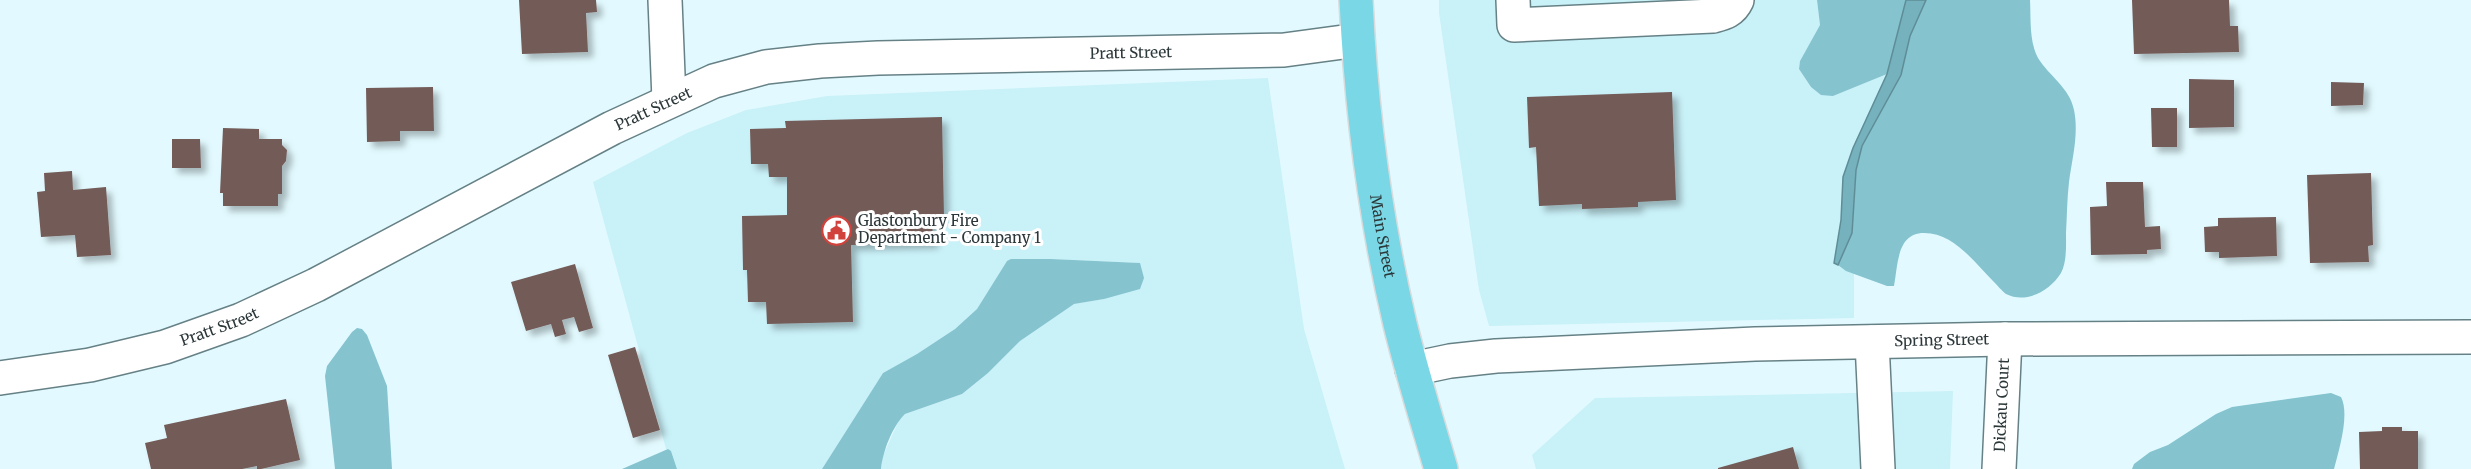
<svg xmlns="http://www.w3.org/2000/svg" width="2471" height="469" font-family="Merriweather,serif">
<style>
.built{fill:#c9f1f8}
.forest{fill:#85c3cf}
.water{fill:#75b2be;stroke:#5f8d96;stroke-width:1.5}
.building{fill:#735b58;filter:url(#shadow)}
.lines{fill:none;stroke-linecap:round;stroke-linejoin:round}
.minor-casing{stroke:#668186;stroke-width:36}
.major-casing{stroke:#d9dbdc;stroke-width:36}
.minor{stroke:#fff;stroke-width:33}
.major{stroke:#7ad7e5;stroke-width:33}
.labels{text-anchor:middle;stroke-width:6;stroke-linejoin:round;paint-order:stroke}
.street-label{font-size:15px;fill:#2c373a;stroke:#fff}
.poi-label{font-size:15px;fill:#2c373a;stroke:#fff;text-anchor:start}
</style>
<defs>
<filter id="shadow"><feDropShadow dx="5.5" dy="5.5" stdDeviation="3" flood-color="#0004"/></filter>
</defs>
<rect width="100%" height="100%" fill="#e2faff"/>
<g class="built">
<polygon points="1439,0 1817,0 1820,25 1800,61 1799,69 1811,87 1833,96 1887,74 1841,220 1834,262 1854,273 1854,318 1489,326 1479,290 1439,13"/>
<polygon points="1268,78 1304,329 1345,469 881,469 882,458 899,420 905,414 962,394 988,373 1020,341 1050,318 1074,304 1104,299 1139,263 1051,259 1007,261 977,309 955,329 917,354 883,373 822,469 677,469 671,451 666,449 593,182 687,133 746,110 827,96"/>
<polygon points="1953,391 1950,469 1536,469 1532,455 1595,398"/>
</g>
<g class="forest">
<polygon points="1817,0 1906,0 1887,74 1833,96 1821,95 1811,87 1799,69 1800,61 1820,25"/>
<path d="M1926 0H2030C2031 19 2029 41 2038 58 2049 76 2070 88 2074 110 2079 134 2072 159 2069 182 2067 199 2067 216 2066 233 2066 245 2067 262 2061 273 2050 291 2026 304 2006 294 2002 291 1997 285 1993 281 1974 262 1954 233 1924 233 1897 233 1898 264 1894 286H1887L1846 271 1838 265 1852 233 1856 170 1862 146 1901 75 1910 36Z"/>
<path d="M1011 259H1051L1140 263 1144 278 1140 289 1104 299 1074 304 1020 341 988 373 962 394 905 414C892 427 883 451 881 469H822L883 373 917 354 955 329 977 309 1007 261Z"/>
<polygon points="357,328 362,329 367,335 387,386 392,469 335,469 325,376 327,366 352,332"/>
<path d="M2331 393 2341 397C2350 414 2339 450 2334 469H2132L2134 464 2150 452 2168 445 2216 414 2232 407Z"/>
<polygon points="668,449 671,451 677,469 622,469"/>
</g>
<polygon class="water" points="1906,0 1926,0 1910,36 1901,75 1862,146 1856,170 1852,233 1838,265 1834,263 1841,220 1843,177 1853,148 1887,74"/>
<g class="building">
<polygon points="519,0 596,0 597,12 586,13 588,52 522,54"/>
<polygon points="2132,0 2229,0 2230,26 2238,26 2239,52 2134,54"/>
<polygon points="2189,79 2234,80 2234,127 2189,128"/>
<polygon points="2331,82 2364,83 2363,105 2331,106"/>
<polygon points="433,87 434,131 400,131 400,141 367,142 366,88"/>
<polygon points="1672,92 1676,200 1638,202 1638,207 1582,209 1582,204 1539,206 1536,147 1529,148 1527,97"/>
<polygon points="2151,108 2177,108 2177,147 2152,147"/>
<polygon points="942,117 944,216 932,216 933,243 851,245 853,322 767,324 766,302 748,302 747,270 743,270 742,216 787,215 787,177 769,177 768,164 751,164 750,129 786,128 785,121"/>
<polygon points="223,128 259,129 259,139 282,139 282,145 287,150 286,161 282,166 282,194 278,194 278,206 223,206 223,193 220,193"/>
<polygon points="172,139 200,139 201,168 172,168"/>
<polygon points="72,171 73,190 106,187 111,255 77,257 75,235 41,237 37,192 45,191 44,173"/>
<polygon points="2371,173 2373,245 2368,246 2369,262 2310,263 2307,175"/>
<polygon points="2106,182 2143,182 2145,227 2160,226 2161,249 2147,250 2147,254 2091,255 2090,207 2107,206"/>
<polygon points="2276,217 2277,256 2219,258 2219,252 2205,252 2204,227 2218,226 2218,218"/>
<polygon points="575,264 593,328 579,332 574,317 562,320 566,334 555,337 551,324 526,331 511,282"/>
<polygon points="635,347 660,430 633,438 608,355"/>
<polygon points="286,399 300,460 261,469 257,469 257,466 242,469 151,469 145,443 167,438 164,425"/>
<polygon points="2382,427 2402,427 2402,431 2418,431 2418,469 2360,469 2359,432 2382,431"/>
<polygon points="1793,447 1799,469 1718,469 1718,468"/>
</g>
<g class="lines">
<defs>
<g id="minor">
<polyline points="665,0 669,100"/>
<path d="M1513 0 1514 25 1713 16C1724 13 1732 11 1737 0"/>
<polyline points="1872,342 1878,469"/>
<path id="s1" d="M1412 369 1450 361 1496 356 1755 344 2005 339 2471 337"/>
<path id="s2" d="M0 378 90 365 165 347 241 320 316 285 612 128 714 81 766 67 820 61 878 58 1284 50 1358 40"/>
<path id="s3" d="M1999 469 2005 339"/>
</g>
<g id="major">
<path id="s4" d="M1356 0C1361 109 1375 218 1400 324 1412 373 1427 421 1441 469"/>
</g>
</defs>
<use href="#minor" class="minor-casing"/>
<use href="#major" class="major-casing"/>
<use href="#minor" class="minor"/>
<use href="#major" class="major"/>
</g>
<defs>
<symbol id="civic-ring" viewBox="-11 -11 22 22"><circle r="9.5" fill="#fff" stroke="#d0423b" stroke-width="1.5"/><path d="M-.6-6.5H3V-4.5H.6V-3L4-1V1h2V6H-6V1h2V-1L-.6-3ZM-1.2 2.5V6h2.4V2.5Z" fill="#d0423b"/></symbol>
</defs>
<g fill-rule="evenodd">
<use href="#civic-ring" x="820" y="214" width="33" height="33"/>
</g>
<g class="labels">
<g class="street-label">
<text dy="5" stroke="none"><textPath href="#s2" startOffset="1198">Pratt Street</textPath></text>
<text dy="5" stroke="none"><textPath href="#s2" startOffset="712">Pratt Street</textPath></text>
<text dy="5" stroke="none"><textPath href="#s4" startOffset="238">Main Street</textPath></text>
<text dy="5" stroke="none"><textPath href="#s2" startOffset="226">Pratt Street</textPath></text>
<text dy="5" stroke="none"><textPath href="#s1" startOffset="531">Spring Street</textPath></text>
<text dy="5" stroke="none"><textPath href="#s3" startOffset="64">Dickau Court</textPath></text>
</g>
<g class="poi-label">
<text x="858" y="226">Glastonbury Fire<tspan x="858" dy="17">Department - Company 1</tspan></text>
</g>
</g>
</svg>
